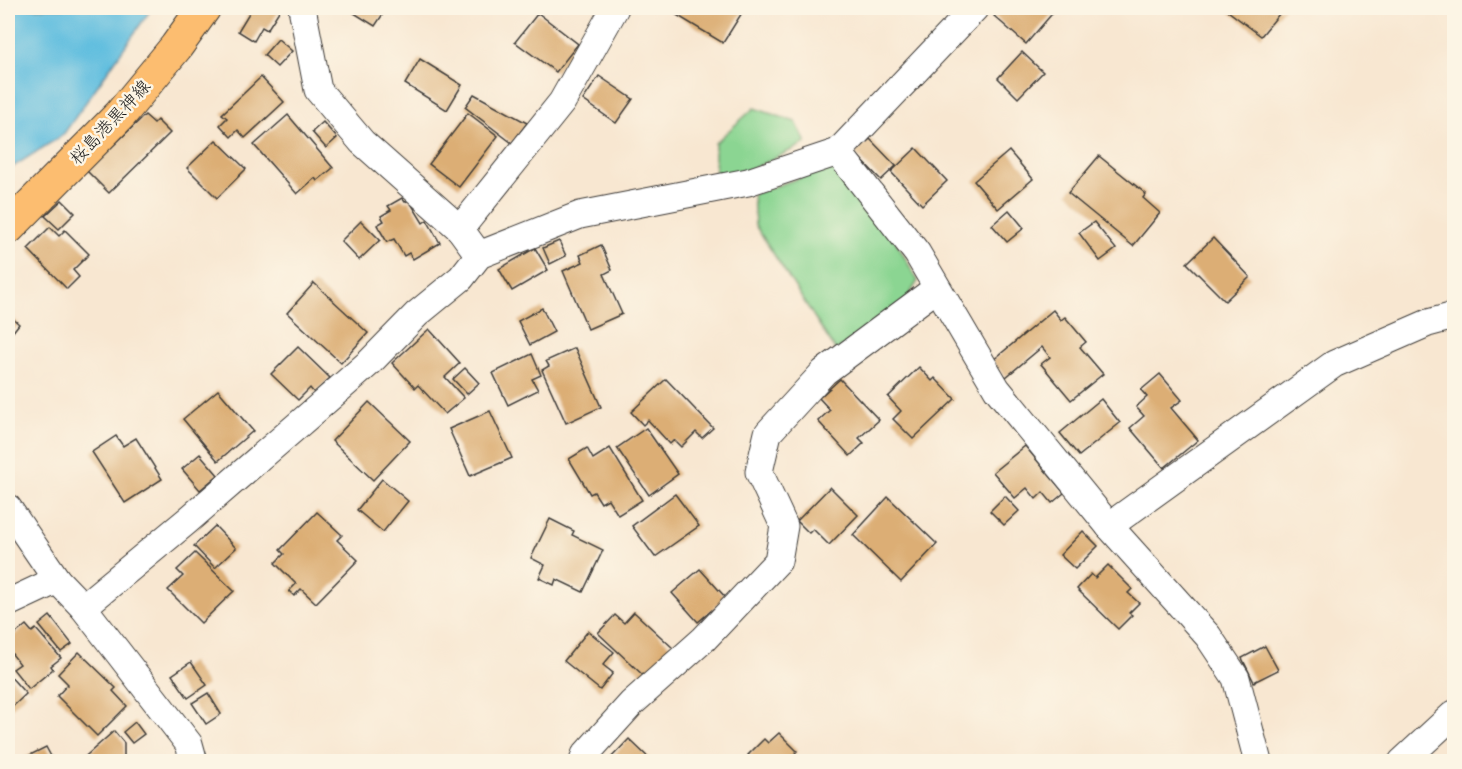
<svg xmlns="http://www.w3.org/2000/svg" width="1462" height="769" font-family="'Patrick Hand','Klee One',sans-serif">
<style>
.green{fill:#8bd592;stroke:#547857;stroke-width:1.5}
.water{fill:#61bedf;stroke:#3e6d7e;stroke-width:1.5}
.building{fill:#dcae74}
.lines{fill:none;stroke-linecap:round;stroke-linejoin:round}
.street-casing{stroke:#3d3a37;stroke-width:29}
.primary-casing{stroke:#3d3a37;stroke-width:35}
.street{stroke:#fff;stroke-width:27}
.primary{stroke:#fcbd6f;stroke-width:33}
.labels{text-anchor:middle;stroke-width:5;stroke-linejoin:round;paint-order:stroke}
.street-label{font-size:18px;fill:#1c1c1c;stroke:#fcf5e5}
</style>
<rect width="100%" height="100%" fill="#fcf5e5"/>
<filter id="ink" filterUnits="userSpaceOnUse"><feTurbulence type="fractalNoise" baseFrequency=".0167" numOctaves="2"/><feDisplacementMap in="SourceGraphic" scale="12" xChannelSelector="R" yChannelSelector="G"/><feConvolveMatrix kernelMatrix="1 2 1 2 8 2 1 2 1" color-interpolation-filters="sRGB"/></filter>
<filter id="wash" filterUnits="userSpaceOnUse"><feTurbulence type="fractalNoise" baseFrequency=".008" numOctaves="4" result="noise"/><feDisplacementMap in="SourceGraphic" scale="24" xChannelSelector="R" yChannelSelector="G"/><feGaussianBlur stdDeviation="1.35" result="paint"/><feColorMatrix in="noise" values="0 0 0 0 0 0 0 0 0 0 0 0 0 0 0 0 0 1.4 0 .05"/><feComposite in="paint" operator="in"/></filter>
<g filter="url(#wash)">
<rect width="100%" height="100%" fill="#f8e7d1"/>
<g class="green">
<polygon points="754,108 796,122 806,143 746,172 718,181 715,168 715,143"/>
<polygon points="828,168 841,173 891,233 918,281 905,302 836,351 755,225 753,194"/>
</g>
<polygon class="water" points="8,8 152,8 63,135 8,170"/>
<g id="blocks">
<g class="building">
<polygon points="252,8 281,8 267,30 262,27 254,41 238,31"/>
<polygon points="346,8 387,8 375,26"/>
<polygon points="665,8 745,8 723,43"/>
<polygon points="1001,8 1057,8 1026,44 994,16"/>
<polygon points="1224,8 1284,8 1261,36"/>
<polygon points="538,13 578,44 556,72 515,42"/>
<polygon points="278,39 292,51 277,67 264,55"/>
<polygon points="1022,52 1043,72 1018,98 998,78"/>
<polygon points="420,59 462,85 447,110 405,84"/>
<polygon points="599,76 633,99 616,123 583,100"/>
<polygon points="261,77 284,102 245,138 238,130 231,137 220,125 227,118 222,114"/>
<polygon points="474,94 527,123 512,143 465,107"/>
<polygon points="468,113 498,136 459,187 429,164"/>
<polygon points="145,115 154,123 157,120 170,133 109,193 87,171"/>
<polygon points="288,115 333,168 317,181 315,178 297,194 254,145"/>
<polygon points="323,122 337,138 326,148 312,132"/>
<polygon points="870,139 896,166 881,180 855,153"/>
<polygon points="216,140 246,169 217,198 187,168"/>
<polygon points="916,148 947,181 922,205 891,172"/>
<polygon points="1009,151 1033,179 998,209 974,181"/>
<polygon points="1099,156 1146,194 1143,198 1160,213 1133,246 1068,193"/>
<polygon points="402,198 405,202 409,200 423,223 427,220 440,243 413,259 409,253 404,256 394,239 387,242 377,225 384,221 381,216 391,210 388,206"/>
<polygon points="62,200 75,213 59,229 45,216"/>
<polygon points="1009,210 1024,228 1007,242 992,225"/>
<polygon points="361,221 380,240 359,260 341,241"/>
<polygon points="1094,222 1116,249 1100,261 1079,233"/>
<polygon points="50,227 59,236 65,230 89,254 73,270 79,277 67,289 28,249"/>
<polygon points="1213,238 1250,277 1225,301 1187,263"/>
<polygon points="559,241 566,256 550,264 543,248"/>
<polygon points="601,245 612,270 604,274 622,314 588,329 563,271 583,262 580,255"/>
<polygon points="535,248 548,270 512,291 499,269"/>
<polygon points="314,283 368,333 341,363 287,313"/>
<polygon points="542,308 554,332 530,345 518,321"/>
<polygon points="1053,310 1061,320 1065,317 1086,342 1080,347 1103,374 1071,400 1041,364 1050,357 1042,347 1006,377 992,361"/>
<polygon points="8,314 19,324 8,338"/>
<polygon points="429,329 460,363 445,377 464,398 445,414 418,385 415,388 392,363"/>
<polygon points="298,347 330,378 314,393 310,388 298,400 271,374"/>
<polygon points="575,348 601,407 566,423 542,370 549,366 546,361"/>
<polygon points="532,354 541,375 532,379 538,390 508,405 493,373"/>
<polygon points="919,367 932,381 935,378 955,399 913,439 893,419 901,411 888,397"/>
<polygon points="465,368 479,383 467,394 453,379"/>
<polygon points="1160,374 1182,400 1171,408 1198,440 1164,468 1130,428 1144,416 1136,407 1147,397 1141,390"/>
<polygon points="666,379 713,428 702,438 696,432 681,447 674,440 670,444 648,420 643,425 631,412"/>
<polygon points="840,379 879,420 859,438 864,443 850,456 818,421 830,410 819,398"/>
<polygon points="218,390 253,431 218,461 183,419"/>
<polygon points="1101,399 1120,423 1079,456 1060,433"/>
<polygon points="369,402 410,441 373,480 332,441"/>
<polygon points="490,411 512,458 470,476 449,429"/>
<polygon points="646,428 678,474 649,495 617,448"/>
<polygon points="116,436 123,446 136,438 162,479 125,503 92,452"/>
<polygon points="1025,446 1064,493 1052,503 1043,492 1036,499 1027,488 1015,498 993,472"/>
<polygon points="587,448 593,459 610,448 642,500 618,515 608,499 601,503 594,492 590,494 569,459"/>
<polygon points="200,454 218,475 200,490 182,469"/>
<polygon points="382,479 408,501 383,532 357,510"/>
<polygon points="830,487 858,515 829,545 813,529 809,533 797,521"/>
<polygon points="675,494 699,526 655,557 632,526"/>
<polygon points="1005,496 1019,511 1004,525 990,511"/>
<polygon points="888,497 937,544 901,582 853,535"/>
<polygon points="317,512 342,535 337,540 358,560 316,603 301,589 294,596 289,591 296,584 275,563 284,554 280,550"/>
<polygon points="550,519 574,531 572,535 603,550 583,592 556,579 554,585 539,578 545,565 531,558"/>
<polygon points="215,526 236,548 215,568 194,546"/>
<polygon points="1083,531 1098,546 1075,569 1060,555"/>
<polygon points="195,553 234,591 201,623 168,590 183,576 177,570"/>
<polygon points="1108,565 1132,589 1128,593 1139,603 1129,613 1132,615 1118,629 1077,589 1091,574 1095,578"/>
<polygon points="700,569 726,598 698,622 672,593"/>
<polygon points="634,612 674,649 646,678 598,633 615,615 624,623"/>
<polygon points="50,616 72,644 61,652 39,625"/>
<polygon points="26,625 32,632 36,629 61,658 51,666 53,669 29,689 13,669 20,664 8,649 8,640"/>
<polygon points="588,631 614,652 603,665 613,673 600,690 564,661"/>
<polygon points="1265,646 1278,670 1254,682 1242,658"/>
<polygon points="79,652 116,688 113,691 127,706 97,736 57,696 68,684 58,674"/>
<polygon points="191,662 207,685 188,698 172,675"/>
<polygon points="8,674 26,694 8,711"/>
<polygon points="208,693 221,714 206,724 192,703"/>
<polygon points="135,722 144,734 132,743 123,732"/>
<polygon points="114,731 124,743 124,756 118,762 79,762"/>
<polygon points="779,733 797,751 790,759 792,762 750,762 753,759 748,755 764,739 768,743"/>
<polygon points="629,739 653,762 607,762"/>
<polygon points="46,747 54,762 26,762 24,758"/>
</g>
</g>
</g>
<g filter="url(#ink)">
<use href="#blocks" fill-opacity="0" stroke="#3d3a37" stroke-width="1.5"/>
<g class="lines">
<defs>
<g id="street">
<polyline points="302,8 318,90 362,142 460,229 479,255"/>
<polyline points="838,152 917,253 997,389 1109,526 1208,636 1236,678 1258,762"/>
<polyline points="460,229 562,102 615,8"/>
<polyline points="8,508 57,580 83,607 189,744 194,762"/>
<polyline points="1109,526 1334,364 1428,323 1454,316"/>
<polyline points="8,603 57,580"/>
<polyline points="83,607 187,521 313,412 370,362 417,314 461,278 479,255 580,215 748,182 838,152 975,8"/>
<polyline points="583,762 585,755 632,703 704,639 778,561 784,526 759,472 768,433 824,372 937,288"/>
<polyline points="1402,762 1454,714"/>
</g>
<polyline id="primary" points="8,228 120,115 176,47 204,8"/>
</defs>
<use href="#street" class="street-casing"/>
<use href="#primary" class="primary-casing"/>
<use href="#street" class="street"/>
<use href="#primary" class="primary"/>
</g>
</g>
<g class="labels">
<g class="street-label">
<text transform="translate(110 122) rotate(-47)" y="6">桜島港黒神線</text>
</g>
</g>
<rect width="1462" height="769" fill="none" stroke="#fcf5e5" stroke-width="30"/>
</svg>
